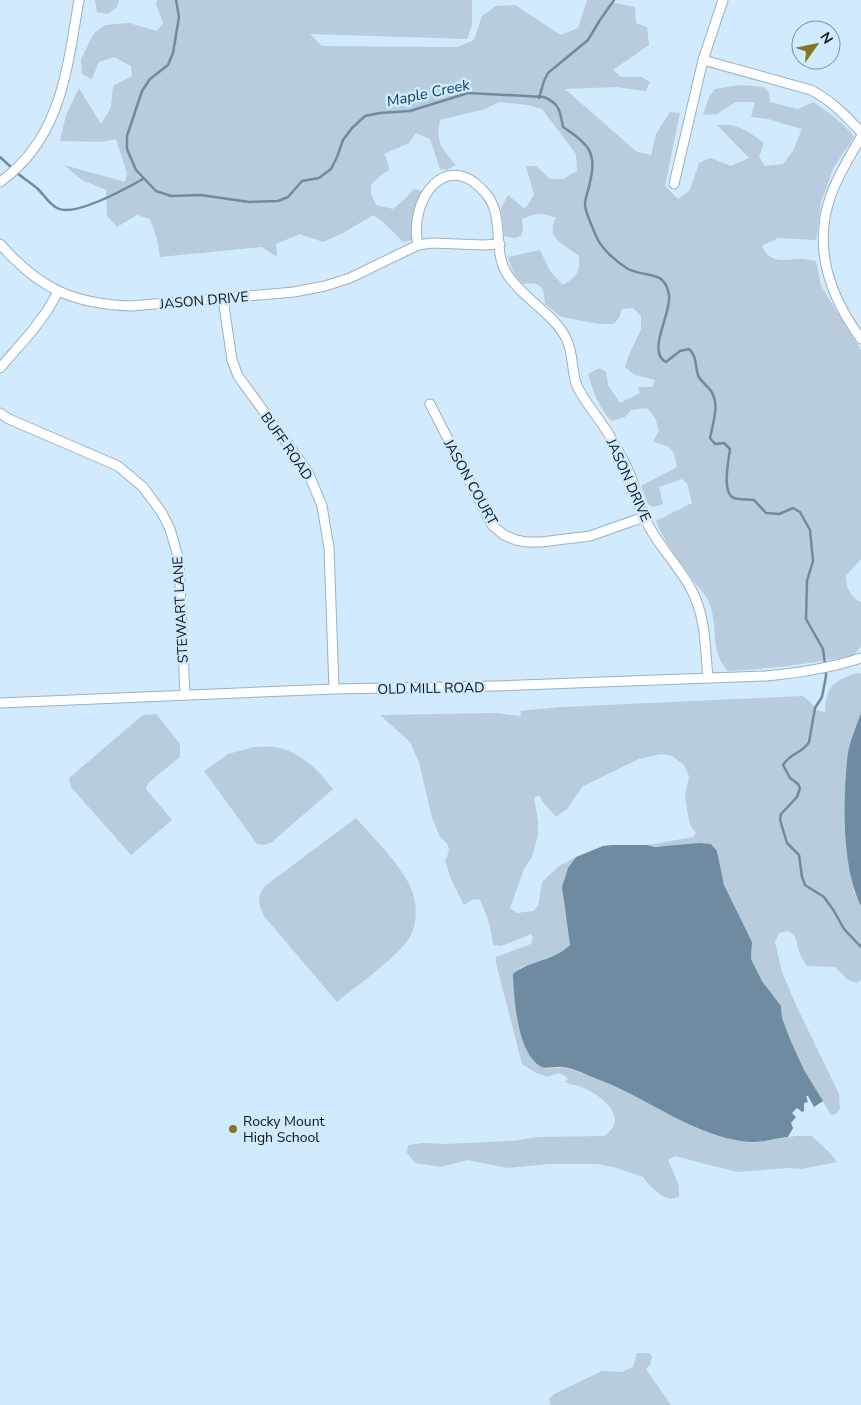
<svg xmlns="http://www.w3.org/2000/svg" width="861" height="1405" font-family="'Nunito Sans',sans-serif">
<style>
.green{fill:#b8ccdd}
.water{fill:#6f8ba2}
.lines{fill:none;stroke-linecap:round;stroke-linejoin:round}
.stream{stroke:#6f8ba2;stroke-width:2.5}
.minor-casing{stroke:#99b1c3;stroke-width:11}
.minor{stroke:#fff;stroke-width:9}
.poi-dot{fill:#84771c;stroke:#d1eafd;stroke-width:2}
.labels{text-anchor:middle;stroke-width:5;stroke-linejoin:round;paint-order:stroke}
.street-label{font-size:14px;fill:#0c141b;stroke:#d1eafd}
.poi-label{font-size:14px;fill:#0c141b;stroke:#d1eafd;text-anchor:start}
.water-label{font-size:15px;font-style:italic;fill:#0b4061;stroke:#d1eafd}
</style>
<rect width="100%" height="100%" fill="#d1eafd"/>
<g class="green">
<polygon points="95,0 119,0 117,7 108,14 97,12"/>
<path d="M157 0H472V25L467 39 310 34 322 46 457 47 474 40 482 16 496 6 515 5 561 35 578 28 587 0H611L610 2 635 7 636 23 647 27 649 45 613 70 621 77H642L650 82 646 91 616 87 565 89 637 152 651 155 656 134 670 112 680 113 665 186 678 199 690 190 699 163 710 158 731 166 749 158 717 125C738 123 748 131 764 143L759 157 765 166 783 164 793 151 802 129 768 119 751 117 755 102H736L717 114 703 115 709 97 715 89 740 85 764 87 769 93 770 102 798 109 813 102C828 112 843 122 854 137L834 167 821 202 816 240 778 238 762 246C771 265 784 259 800 259 805 259 811 260 816 261L821 286 861 350V559L846 576C846 588 850 594 859 602L861 601V646L853 656C811 663 771 669 728 671 709 651 719 627 709 602 706 595 700 589 695 583 681 563 665 544 656 521L692 503 687 483 682 479 659 487 663 504 653 507 648 504 641 486 677 467C674 448 671 446 653 442L659 430 655 418 647 408 631 410 625 417 611 421C598 406 593 392 588 374L599 368 606 372 608 385 620 403 640 393 638 387H652L655 380 635 375 625 367 629 355 641 329V316L633 308 622 309 620 316 614 324H599L561 317 545 304C544 286 541 282 523 284L514 274 508 257 540 250 550 271 563 285C577 276 580 273 579 256 566 245 544 239 556 218 543 212 535 213 522 219L523 230 521 236 515 238 504 236 501 208 508 195 525 209 534 195 526 166H536L550 179H563L577 171 576 154 542 109 528 105 499 102 485 109 440 120C435 143 442 148 456 165L447 170 440 169 430 139 416 133 409 143 384 154 388 163 389 170 381 175 371 185V194L376 205 393 209 404 200 414 189 422 191 414 209 413 240 403 242C393 232 385 222 373 215L343 233 323 242 300 234 276 244 277 257 262 247 160 257 157 239 150 219 137 215 117 227 107 216 106 190 82 180 64 165 125 182 127 173 116 139 101 142 60 141 66 115 79 88 101 124 111 107 113 86 132 76 131 66 114 57 99 62 92 79 82 74 81 59 94 33 105 25 129 23 157 31 163 23 156 4Z"/>
<path d="M856 673 861 674V713L852 735 847 760 845 815 848 858 854 892 861 906V980L856 983 847 979 835 967 807 966C805 962 801 958 800 954 796 944 799 937 788 931L779 933 775 942 782 972 796 1005 839 1094 840 1109 836 1114 831 1115 804 1070 790 1039 782 1018 781 1006 762 981 751 959 752 942 724 885 717 851 711 844C691 842 668 850 648 845L693 837 696 833 690 825 687 809 685 795 689 776 684 765 672 756 661 754 639 759 583 786 567 809 556 817 542 801 540 796 534 797 538 821V835L532 857 524 869 510 908 517 913 533 911 538 906 542 882 559 866 576 857C553 886 568 912 570 945L563 952 520 968 545 1069 564 1067 615 1085 667 1113 715 1135 752 1143 796 1136H812L832 1155 837 1162 802 1169 788 1168 737 1172 675 1156 668 1160 679 1186V1197L670 1199 661 1195 650 1186 643 1177 617 1168 598 1164H549L508 1168 467 1160 441 1167 415 1163 407 1153 408 1145 423 1143 446 1144 512 1141 538 1137 604 1136C630 1118 603 1097 584 1088 577 1084 572 1086 565 1082L568 1079C561 1072 557 1072 548 1077L536 1073 522 1064 496 963V957L531 944 533 938 531 934 501 946 493 945C491 928 487 913 479 899L472 900 464 905 451 879 445 861 449 851 447 843 440 837 432 818 419 762 410 742 380 715 496 713 521 716 520 711 561 707 803 696 811 703 818 711 825 712C826 686 833 682 856 673Z"/>
<polygon points="156,714 180,744 180,757 148,783 146,789 172,820 131,855 71,787 69,778 143,715"/>
<path d="M254 747C260 747 268 746 274 747 300 751 318 770 333 789L272 842 265 845 257 844 204 771 228 754Z"/>
<path d="M356 818C371 835 394 858 405 877 416 894 420 916 411 935 403 953 354 988 337 1002L264 916C259 903 256 898 265 886Z"/>
<polygon points="637,1353 649,1353 652,1356 650,1365 646,1369 671,1405 551,1405 549,1399 554,1394 602,1371 622,1372 633,1367"/>
</g>
<g class="water">
<path d="M861 713V906C842 868 843 804 847 761 848 745 855 729 861 713Z"/>
<path d="M699 843 711 844 717 851 724 885 752 942 751 959 762 981 781 1006 782 1018 790 1039 804 1070 823 1101 814 1107 808 1096H806L808 1102 804 1103V1111L802 1112 797 1108 792 1113 796 1117 791 1123 793 1128 788 1137C776 1138 761 1143 750 1142 692 1137 645 1095 592 1077 583 1073 572 1068 563 1067 553 1066 545 1071 537 1064 517 1047 514 999 513 974 530 960 554 961 570 945L562 887 568 868 576 857 603 846 612 845H648L655 847Z"/>
</g>
<g class="lines">
<g class="stream">
<path d="M176 0 179 17 173 53 168 65 150 79 142 91 127 136V149L136 170 156 191 171 196 201 195 249 202 278 201 288 197 302 181 319 178 331 169 337 157 343 140 352 128 365 116 380 113 410 111 468 93 544 97C560 104 560 111 563 127 587 143 598 152 590 182 589 189 585 198 585 205 585 211 595 234 598 240 604 251 618 263 628 269 646 278 665 269 669 295 672 313 646 352 666 362L680 351 689 349C697 356 695 366 698 375 700 381 707 385 711 391 720 405 713 422 710 438L715 444 724 443 730 449C729 459 721 493 734 498 739 500 748 499 754 500L766 513 779 514 793 508 800 512 810 530 813 561 807 581 806 619 823 649 825 664"/>
<polyline points="539,98 544,81 548,73 588,40 600,20 614,0"/>
<polyline points="0,157 12,168"/>
<path d="M16 172C23 178 31 183 38 189 44 195 49 204 57 208 74 218 127 188 143 179"/>
<path d="M826 670V676L822 697 815 708 809 742C803 753 790 753 783 765L790 778 798 784 800 788 797 797 781 814 780 820 787 843 799 855 802 877 805 885 824 897 834 911 844 929 861 947"/>
</g>
<defs>
<g id="minor">
<path d="M703 60 811 90C832 101 845 115 861 132"/>
<path d="M861 137C850 156 838 175 831 195 812 248 830 296 861 339"/>
<path d="M0 182C62 138 67 68 79 0"/>
<polyline points="674,184 703,60 723,0"/>
<path d="M0 244C39 288 72 304 131 306L294 292 325 286 350 278 418 245 432 243 483 245 500 244"/>
<path d="M418 245C408 200 447 145 487 195 505 218 492 250 507 274 523 299 553 313 566 338 574 353 571 371 577 386 586 405 602 421 612 440 619 452 626 464 631 477 636 490 638 504 644 516 655 543 678 564 691 589 706 616 705 648 708 678"/>
<polyline points="223,299 232,360 238,376 308,472 322,506 329,548 334,689"/>
<polyline points="0,368 33,330 47,311 58,292"/>
<polyline points="430,404 492,525 504,535 516,540 526,542 541,542 590,536 644,517"/>
<polyline points="0,413 9,419 118,466 143,487 162,513 170,529 179,560 185,695"/>
<path d="M0 703 334 689 495 686 766 676C798 673 831 668 861 658"/>
</g>
</defs>
<use href="#minor" class="minor-casing"/>
<use href="#minor" class="minor"/>
</g>
<circle class="poi-dot" cx="233" cy="1129" r="5"/>
<g class="labels">
<g class="street-label">
<text transform="translate(204 300) rotate(-5)" y="5">JASON DRIVE</text>
<text transform="translate(287 446) rotate(55)" y="5">BUFF ROAD</text>
<text transform="translate(629 480) rotate(66)" y="5">JASON DRIVE</text>
<text transform="translate(471 482) rotate(61)" y="5">JASON COURT</text>
<text transform="translate(180 610) rotate(-93)" y="5">STEWART LANE</text>
<text transform="translate(431 688) rotate(-1)" y="5">OLD MILL ROAD</text>
</g>
<g class="poi-label">
<text x="243" y="1126">Rocky Mount<tspan x="243" dy="16">High School</tspan></text>
</g>
<g class="water-label">
<text transform="translate(428 93) rotate(-12)" y="5">Maple Creek</text>
</g>
</g>
<g transform="translate(816 45) rotate(57)"><circle r="24" fill="#d1eafd" stroke="#8294a3"/>
<path d="M0-4L9 19L0 12L-9 19Z" fill="#84771c"/>
<text y="-8" font-size="14" font-weight="bold" text-anchor="middle" fill="#0c141b">N</text>
</g>
</svg>
